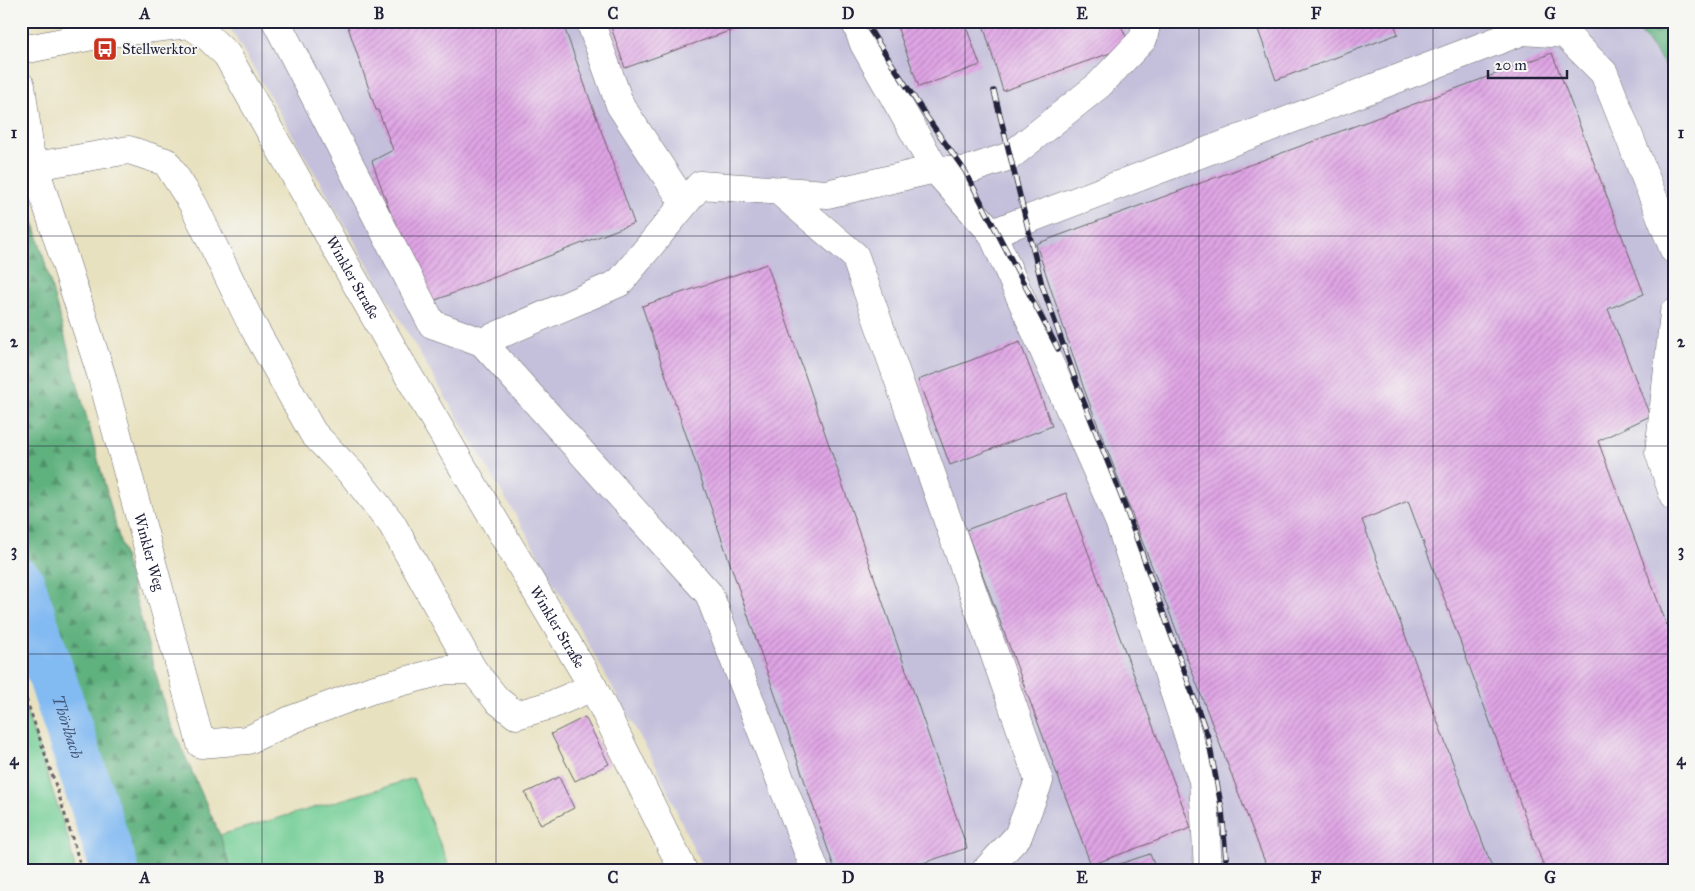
<svg xmlns="http://www.w3.org/2000/svg" width="1695" height="891" font-family="'IM FELL Great Primer',serif">
<style>
.industrial{fill:#c4c0db}
.forest{fill:url(#forest-firs);stroke:#406a5c}
.green{fill:#73ce95;stroke:#4a7868}
.lines{fill:none;stroke-linecap:round;stroke-linejoin:round}
.river{stroke:#82baf2;stroke-width:48}
.building{fill:url(#building-hatch)}
.minor-casing{stroke:#676569;stroke-width:29}
.path{stroke:#676569;stroke-width:3;stroke-dasharray:4 4;stroke-linecap:butt}
.minor{stroke:#fff;stroke-width:28}
.rail-casing{stroke:#22223b;stroke-width:5.5}
.rail{stroke:#f6f6f2;stroke-width:4;stroke-dasharray:11;stroke-linecap:butt}
.grid{fill:none;stroke:#22223b;stroke-width:1;stroke-opacity:0.55}
.labels{text-anchor:middle;stroke-width:4;stroke-linejoin:round;paint-order:stroke}
.poi-label{font-size:15px;fill:#22223b;stroke:#f6f6f2;text-anchor:start}
.street-label{font-size:15px;fill:#22223b;stroke:#f6f6f2}
.water-label{font-size:16px;font-style:italic;fill:#44577b;stroke:#f6f6f2}
.neatline{fill:none;stroke:#22223b;stroke-width:2}
.grid-label{font-size:16px;text-anchor:middle;font-weight:bold;fill:#22223b}
</style>
<defs>
<pattern id="forest-firs" width="22" height="20" patternUnits="userSpaceOnUse" patternTransform="scale(1.25)"><rect width="22" height="20" fill="#5eb17e"/><path d="M5 1l3.5 6h-7zM16 11l3.5 6h-7z" fill="#4d9068"/></pattern>
<pattern id="building-hatch" width="6" height="6" patternUnits="userSpaceOnUse" patternTransform="scale(1.25)"><rect width="6" height="6" fill="#e0a5e5"/><path d="M-1 1l2-2M0 6l6-6M5 7l2-2" fill="none" stroke="#b586bb"/></pattern>
</defs>
<rect width="100%" height="100%" fill="#f6f6f2"/>
<filter id="ink" filterUnits="userSpaceOnUse"><feTurbulence type="fractalNoise" baseFrequency=".02" numOctaves="2"/><feDisplacementMap in="SourceGraphic" scale="10" xChannelSelector="R" yChannelSelector="G"/><feConvolveMatrix kernelMatrix="1 2 1 2 8 2 1 2 1" color-interpolation-filters="sRGB"/></filter>
<filter id="wash" filterUnits="userSpaceOnUse"><feTurbulence type="fractalNoise" baseFrequency=".0096" numOctaves="4" result="noise"/><feDisplacementMap in="SourceGraphic" scale="20" xChannelSelector="R" yChannelSelector="G"/><feGaussianBlur stdDeviation="1.12" result="paint"/><feColorMatrix in="noise" values="0 0 0 0 0 0 0 0 0 0 0 0 0 0 0 0 0 1.4 0 .05"/><feComposite in="paint" operator="in"/></filter>
<g filter="url(#wash)">
<rect width="100%" height="100%" fill="#e8e1bf"/>
<polygon class="industrial" points="226,21 1632,21 1674,77 1674,870 703,870 657,767 525,531 430,371"/>
<g class="forest">
<polygon points="1632,21 1674,21 1674,77"/>
<polygon points="21,174 167,715 220,835 231,870 128,870 83,743 21,548"/>
</g>
<g class="green">
<polygon points="21,695 69,841 75,870 21,870"/>
<polygon points="413,778 450,868 446,870 231,870 220,835 389,786"/>
</g>
<g class="lines">
<path class="river" id="s1" d="M21 583 115 870"/>
</g>
<g id="blocks">
<g class="building">
<polygon points="346,21 562,21 634,223 423,305 372,161 393,150 378,110 376,110"/>
<polygon points="609,21 755,21 755,22 625,68"/>
<polygon points="895,21 964,21 980,65 919,87"/>
<polygon points="982,21 1119,21 1130,46 1003,91"/>
<polygon points="1255,21 1393,21 1398,34 1276,80"/>
<polygon points="1552,53 1644,294 1608,309 1650,416 1598,441 1674,644 1674,870 1545,870 1408,501 1362,520 1493,870 1268,870 1084,389 1036,244"/>
<polygon points="767,264 967,848 903,870 835,870 642,306"/>
<polygon points="1020,342 1052,426 950,465 918,380"/>
<polygon points="1066,493 1191,828 1091,865 966,530"/>
<polygon points="585,717 609,764 575,781 551,734"/>
<polygon points="559,777 574,808 541,825 525,793"/>
<polygon points="1150,854 1156,870 1104,870 1104,869"/>
</g>
</g>
</g>
<g filter="url(#ink)">
<use href="#blocks" fill-opacity="0" stroke="#676569" stroke-width="1"/>
<g class="lines">
<defs>
<g id="minor">
<polyline points="276,21 432,324 482,342 619,283 700,185 827,194 935,169 864,44 855,21"/>
<polyline points="590,21 620,105 684,203"/>
<path id="s2" d="M21 47 33 48 102 34 189 24 207 36 227 55 401 363 593 687 683 870"/>
<path id="s3" d="M21 86 30 152 101 374 201 744 248 740 293 719 371 690 446 670H473"/>
<polyline points="35,166 129,150 166,162 193,204 250,321 313,433 354,476 392,524 473,670 497,700 516,715 551,705 593,687"/>
<polyline points="935,169 992,233 1119,521 1203,781 1208,870"/>
<polyline points="935,169 965,171 1010,156 1099,85 1143,39 1147,21"/>
<polyline points="779,191 855,256 1039,781 1018,836 986,870"/>
<polyline points="992,233 1523,31 1565,34 1604,73 1674,250"/>
<polyline points="1674,313 1659,452 1674,497"/>
<polyline points="482,342 709,594 815,870"/>
</g>
</defs>
<use href="#minor" class="minor-casing"/>
<polyline class="path" points="21,684 57,789 82,870"/>
<use href="#minor" class="minor"/>
<defs>
<g id="rail">
<polyline points="864,21 926,116 965,171 1058,349"/>
<polyline points="994,91 1042,285 1078,387 1123,501 1208,737 1222,810 1227,870"/>
</g>
</defs>
<use href="#rail" class="rail-casing"/>
<use href="#rail" class="rail"/>
</g>
</g>
<path class="grid" d="M262 21V870M496 21V870M730 21V870M965 21V870M1199 21V870M1433 21V870M21 236H1674M21 446H1674M21 654H1674"/>
<defs>
<symbol id="bus-square" viewBox="-11 -11 22 22"><rect x="-9" y="-9" width="18" height="18" rx="4" fill="#c8321e" stroke="#f6f6f2"/><path d="M-5-6H5V4H4V6H2V4H-2V6H-4V4H-5ZM-3.5-4V0h7V-4ZM-3.5 1.2v1.5H-2V1.2ZM2 1.2v1.5H3.5V1.2Z" fill="#fff"/></symbol>
</defs>
<g fill-rule="evenodd">
<use href="#bus-square" x="91" y="35" width="28" height="28"/>
</g>
<g class="labels">
<g class="poi-label">
<text x="122" y="54">Stellwerktor</text>
</g>
<g class="street-label">
<text dy="5" stroke="none"><textPath href="#s2" startOffset="475">Winkler Straße</textPath></text>
<text dy="5" stroke="none"><textPath href="#s3" startOffset="484">Winkler Weg</textPath></text>
<text dy="5" stroke="none"><textPath href="#s2" startOffset="880">Winkler Straße</textPath></text>
</g>
<g class="water-label">
<text dy="6" stroke="none"><textPath href="#s1" startOffset="151">Thörlbach</textPath></text>
</g>
</g>
<rect width="1695" height="891" fill="none" stroke="#f6f6f2" stroke-width="55"/>
<path d="M1488 70v8h79v-8" fill="none" stroke="#22223b" stroke-width="2.5"/>
<text x="1495" y="70" font-size="15" fill="#22223b" stroke="#f6f6f2" stroke-width="4" paint-order="stroke">20 m</text>
<rect x="28" y="28" width="1640" height="836" class="neatline"/>
<g class="grid-label">
<text x="145" y="19">A</text>
<text x="379" y="19">B</text>
<text x="613" y="19">C</text>
<text x="848" y="19">D</text>
<text x="1082" y="19">E</text>
<text x="1316" y="19">F</text>
<text x="1550" y="19">G</text>
<text x="14" y="138">1</text>
<text x="1681" y="138">1</text>
<text x="14" y="347">2</text>
<text x="1681" y="347">2</text>
<text x="14" y="556">3</text>
<text x="1681" y="556">3</text>
<text x="14" y="765">4</text>
<text x="1681" y="765">4</text>
<text x="145" y="883">A</text>
<text x="379" y="883">B</text>
<text x="613" y="883">C</text>
<text x="848" y="883">D</text>
<text x="1082" y="883">E</text>
<text x="1316" y="883">F</text>
<text x="1550" y="883">G</text>
</g>
</svg>
